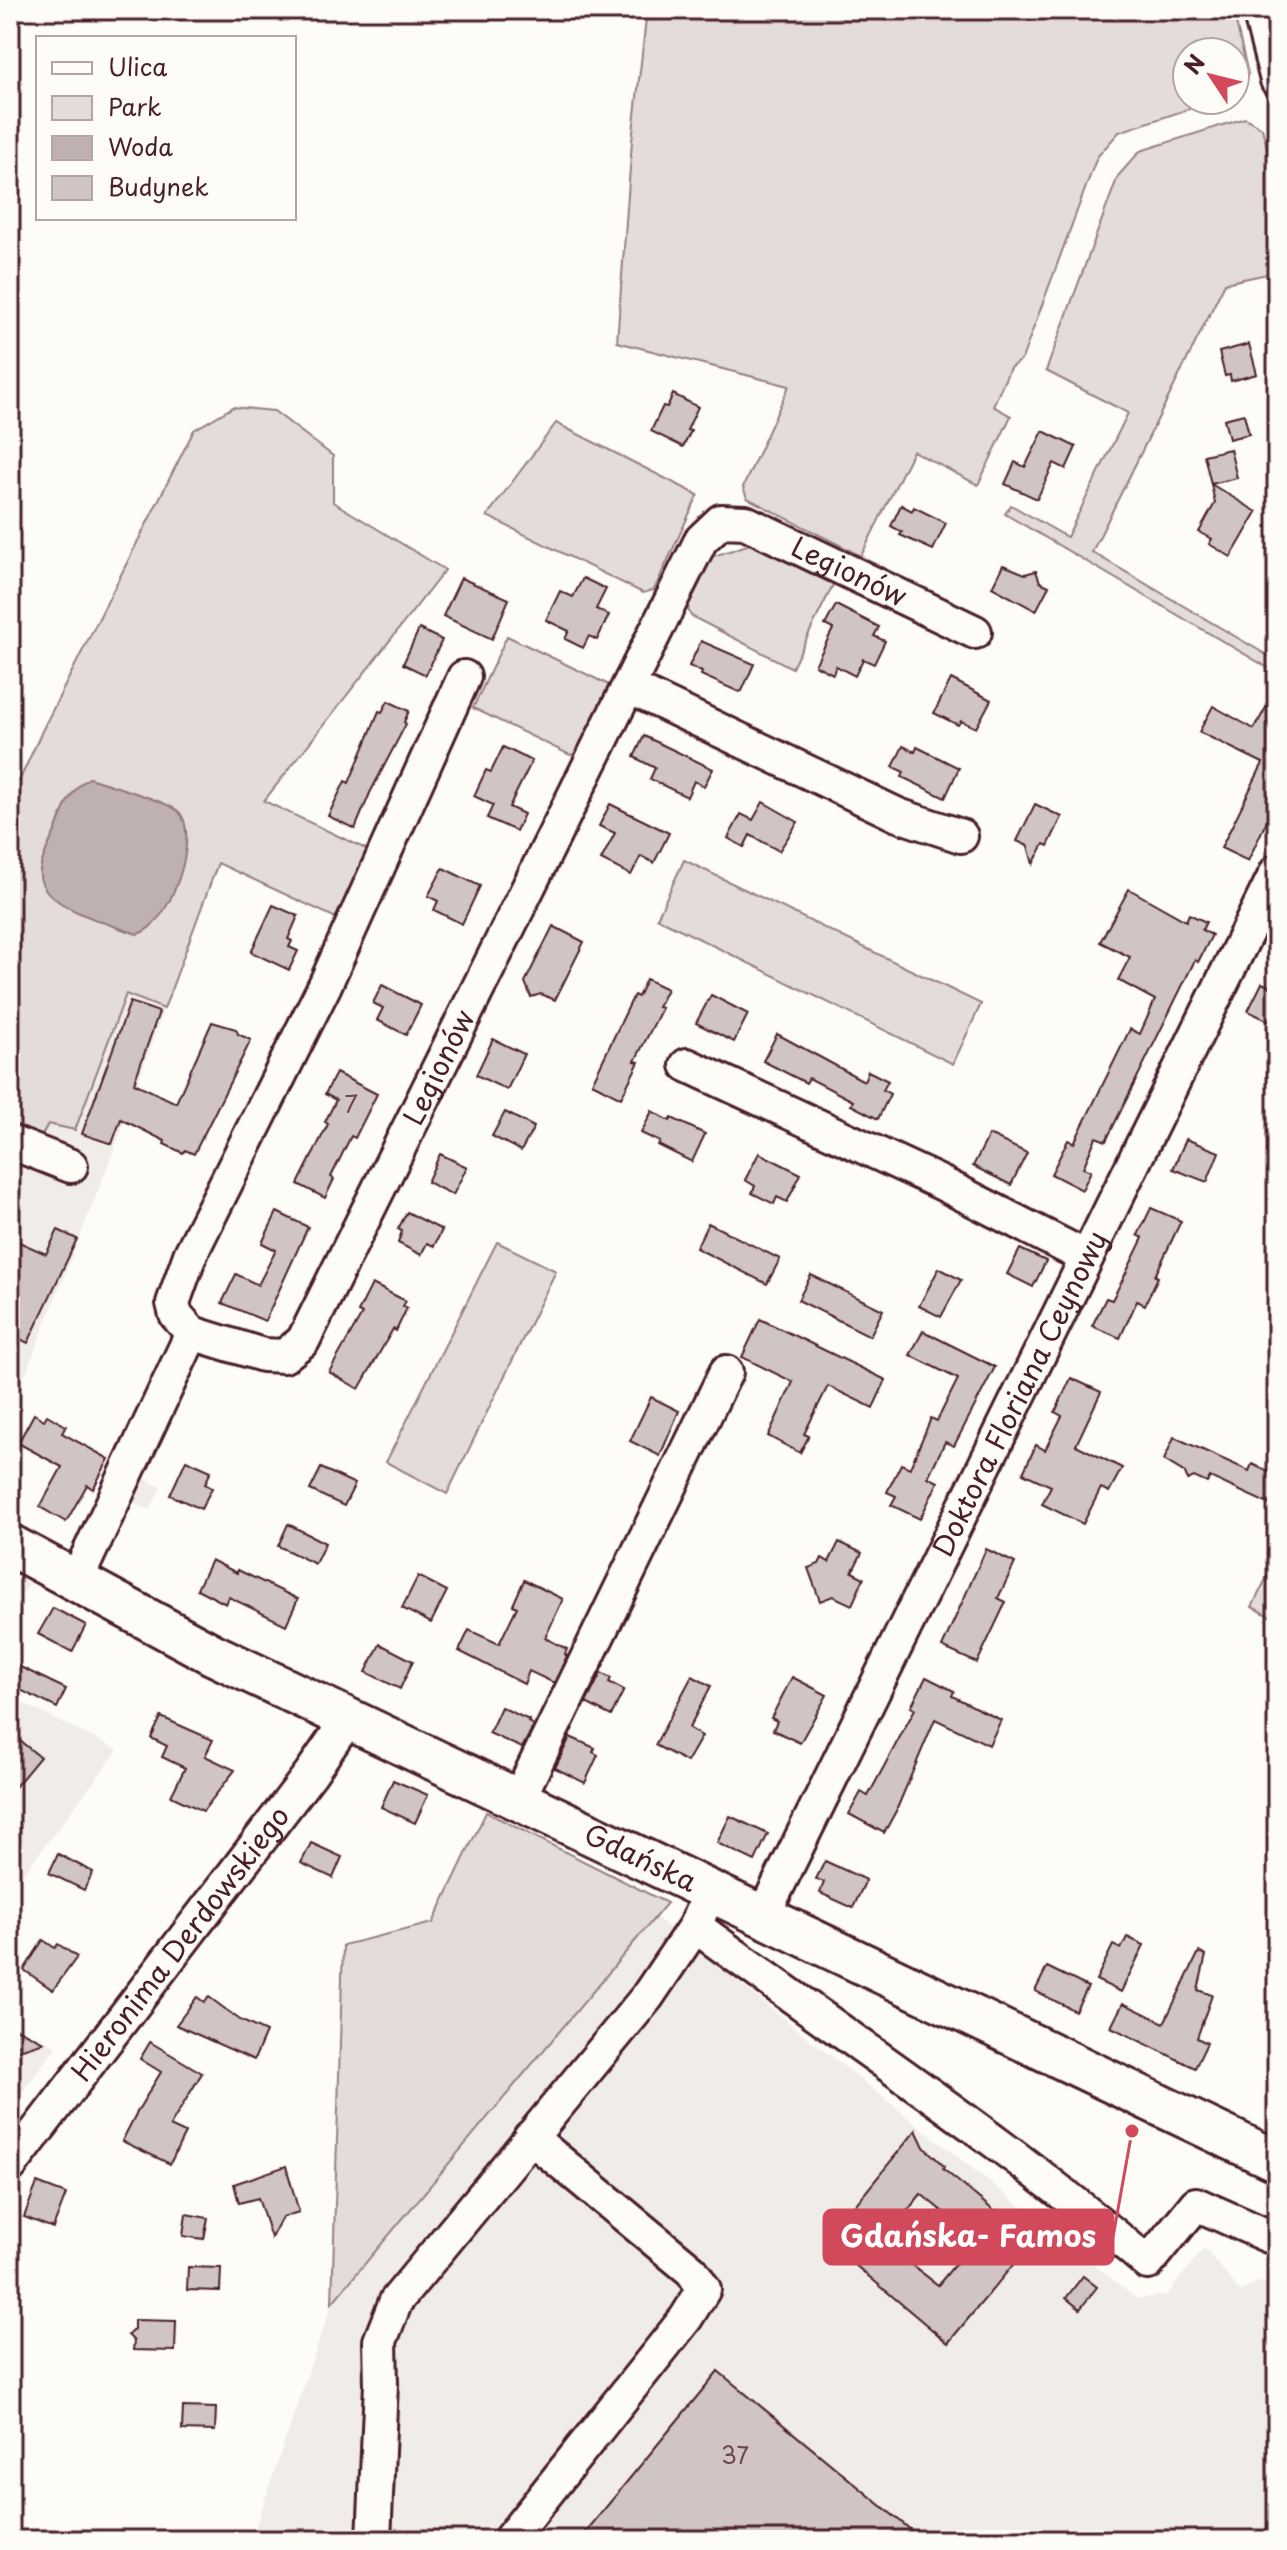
<svg xmlns="http://www.w3.org/2000/svg" width="1287" height="2550" font-family="'Playpen Sans',sans-serif">
<style>
.built{fill:#f0ece8}
.green{fill:#e3dcda;stroke:#967e82;stroke-width:2}
.water{fill:#c0b1b1;stroke:#91777b;stroke-width:2}
.building{fill:#d0c5c4;stroke:#4a1f2b;stroke-width:2;fill-rule:evenodd}
.lines{fill:none;stroke-linecap:round;stroke-linejoin:round}
.minor-casing{stroke:#4a1f2b;stroke-width:38}
.major-casing{stroke:#4a1f2b;stroke-width:46}
.minor{stroke:#fdfcf7;stroke-width:32}
.major{stroke:#fdfcf7;stroke-width:40}
.labels{text-anchor:middle;stroke-width:6;stroke-linejoin:round;paint-order:stroke}
.number-label{font-size:24px;fill:#6c4851}
.street-label{font-size:28px;fill:#4a1f2b;stroke:#fdfcf7}
.leader{fill:none;stroke:#d1495b;stroke-width:3}
.callout-dot{fill:#d1495b;stroke:#fdfcf7;stroke-width:3}
.callout{fill:#d1495b;stroke:#d1495b;stroke-width:3}
.callout-label{font-size:30px;text-anchor:middle;font-weight:bold;fill:#fff}
</style>
<rect width="100%" height="100%" fill="#fdfcf7"/>
<filter id="ink" filterUnits="userSpaceOnUse"><feTurbulence type="fractalNoise" baseFrequency=".0125" numOctaves="2"/><feDisplacementMap in="SourceGraphic" scale="16" xChannelSelector="R" yChannelSelector="G"/><feConvolveMatrix kernelMatrix="1 2 1 2 8 2 1 2 1" color-interpolation-filters="sRGB"/></filter>
<g filter="url(#ink)">
<g class="built">
<polygon points="126,994 164,1009 114,1150 10,1413 10,1126 39,1139 48,1124 76,1130"/>
<polygon points="139,1476 161,1487 150,1510 128,1500"/>
<polygon points="10,1574 30,1583 10,1612"/>
<polygon points="10,1697 118,1750 10,1891"/>
<polygon points="656,1917 1137,2299 1167,2295 1204,2248 1240,2291 1259,2282 1277,2283 1277,2540 251,2540 332,2303"/>
<polygon points="10,2024 56,2047 10,2108"/>
</g>
<g class="green">
<polygon points="647,10 1233,10 1248,74 1240,92 1235,94 1235,52 1187,52 1187,100 1216,100 1119,132 1097,157 1022,359 1010,368 993,406 1011,416 978,485 913,451 861,556 747,498 743,487 789,386 617,342 632,141"/>
<polygon points="1245,118 1262,128 1277,188 1277,272 1225,283 1092,552 1277,661 1277,673 1005,514 1011,505 1067,537 1128,413 1046,371 1118,176 1140,151"/>
<polygon points="233,407 274,411 333,456 333,502 445,570 264,801 368,850 336,918 218,863 164,1009 126,994 75,1130 48,1124 40,1139 10,1126 10,801 43,729 194,430"/>
<polygon points="556,423 698,495 654,590 643,593 487,516"/>
<polygon points="756,542 835,581 792,668 691,616 686,604 708,558"/>
<polygon points="507,636 609,685 577,753 570,755 473,708"/>
<polygon points="684,860 981,1004 953,1064 657,918"/>
<polygon points="497,1242 556,1271 447,1494 386,1462"/>
<polygon points="1277,1557 1277,1620 1252,1607"/>
<polygon points="486,1812 667,1903 332,2303 343,1945 433,1923"/>
</g>
<path class="water" d="M89 778C105 783 168 802 178 811 202 834 170 927 137 934 110 924 35 906 40 870 42 856 51 841 56 829 63 810 71 788 89 778Z"/>
<g class="building">
<polygon points="1249,344 1257,374 1231,381 1230,375 1225,376 1219,352"/>
<polygon points="673,394 698,407 687,430 691,431 683,447 651,431 663,406 667,407"/>
<polygon points="1244,414 1249,434 1229,439 1224,419"/>
<polygon points="1043,431 1076,447 1066,469 1054,463 1037,499 1005,484 1015,462 1025,467"/>
<polygon points="1230,449 1237,478 1211,484 1204,455"/>
<polygon points="1211,484 1257,512 1231,557 1209,544 1212,539 1199,532 1215,503"/>
<polygon points="901,505 912,511 914,507 946,523 933,550 900,535 902,532 891,526"/>
<polygon points="1003,565 1025,574 1036,571 1040,582 1049,586 1036,611 992,587"/>
<polygon points="461,578 509,599 492,639 443,616"/>
<polygon points="583,578 606,589 596,609 609,615 597,640 589,636 583,648 565,639 569,631 546,620 560,591 573,597"/>
<polygon points="836,605 879,627 874,636 885,641 874,664 863,659 855,676 836,666 833,674 815,665 833,629 825,625"/>
<polygon points="419,629 442,640 426,675 403,664"/>
<polygon points="701,641 754,664 742,691 739,692 701,675 702,672 689,666"/>
<polygon points="951,679 991,700 976,728 961,721 958,725 934,713"/>
<polygon points="1277,688 1277,799 1248,861 1221,848 1263,763 1199,732 1213,706 1254,729"/>
<polygon points="388,701 409,711 404,722 406,724 370,793 355,829 328,816 345,781 349,783 379,711 382,712"/>
<polygon points="644,736 713,769 704,786 694,781 687,797 650,779 655,768 634,757"/>
<polygon points="903,746 915,752 917,747 959,768 945,798 902,777 904,772 893,767"/>
<polygon points="503,747 532,761 509,807 524,814 516,831 487,818 493,805 474,796 486,770 491,772"/>
<polygon points="763,802 798,822 779,851 750,835 744,847 728,838 741,814 753,820"/>
<polygon points="610,804 669,833 654,863 641,856 631,875 601,860 615,833 599,826"/>
<polygon points="1035,804 1062,817 1048,846 1044,844 1033,864 1028,846 1017,841"/>
<polygon points="443,868 480,886 462,924 434,910 438,901 428,896"/>
<polygon points="1129,889 1186,921 1189,914 1206,922 1202,930 1212,935 1198,962 1195,960 1106,1141 1096,1137 1083,1168 1091,1171 1082,1190 1051,1174 1068,1140 1074,1143 1130,1029 1140,1034 1155,1000 1118,980 1130,957 1100,942"/>
<polygon points="273,905 298,916 288,939 292,941 289,947 298,951 289,970 251,952"/>
<polygon points="553,926 584,942 555,1000 541,994 531,997 525,982"/>
<polygon points="646,979 667,989 658,1007 662,1008 635,1061 639,1062 621,1098 592,1083 634,995 638,997"/>
<polygon points="1262,983 1277,990 1277,1025 1248,1011"/>
<polygon points="382,985 421,1005 406,1035 377,1020 383,1008 373,1003"/>
<polygon points="711,995 748,1014 734,1042 696,1023"/>
<polygon points="130,1002 159,1012 134,1083 176,1103 212,1022 236,1029 238,1034 251,1040 194,1154 185,1150 183,1153 164,1144 165,1141 121,1119 112,1144 82,1134"/>
<polygon points="777,1034 864,1081 868,1071 888,1081 883,1090 890,1094 878,1119 851,1105 853,1101 809,1078 806,1083 763,1061"/>
<polygon points="493,1039 524,1054 507,1090 476,1075"/>
<polygon points="336,1073 377,1094 355,1138 351,1136 331,1177 334,1179 325,1198 298,1184 328,1124 325,1122 336,1100 325,1094"/>
<polygon points="652,1111 670,1121 672,1118 705,1134 692,1162 658,1145 660,1142 641,1133"/>
<polygon points="505,1112 534,1127 521,1151 492,1136"/>
<polygon points="989,1135 1027,1153 1011,1185 973,1166"/>
<polygon points="1186,1139 1219,1152 1207,1182 1173,1169"/>
<polygon points="759,1153 801,1174 787,1202 777,1197 774,1204 752,1193 755,1186 745,1180"/>
<polygon points="440,1154 467,1167 453,1195 427,1182"/>
<polygon points="1151,1208 1181,1221 1155,1276 1158,1277 1145,1305 1137,1301 1120,1338 1092,1326 1106,1298 1112,1300 1124,1277 1143,1238 1138,1235"/>
<polygon points="277,1212 308,1227 265,1321 222,1303 236,1274 258,1285 276,1250 262,1243"/>
<polygon points="407,1212 442,1230 434,1246 427,1243 421,1255 398,1243 402,1231 398,1229"/>
<polygon points="708,1223 780,1259 767,1284 696,1248"/>
<polygon points="58,1230 77,1239 28,1343 10,1334 10,1238 46,1254"/>
<polygon points="1020,1249 1046,1261 1033,1287 1007,1274"/>
<polygon points="939,1268 961,1280 941,1317 919,1306"/>
<polygon points="811,1275 883,1310 870,1336 798,1300"/>
<polygon points="372,1284 406,1301 403,1306 407,1308 396,1331 393,1329 359,1389 329,1372 362,1314 358,1312"/>
<polygon points="760,1319 886,1380 873,1408 828,1386 804,1434 809,1436 800,1453 768,1436 793,1382 742,1357"/>
<polygon points="923,1331 995,1367 954,1446 945,1442 928,1477 938,1482 920,1519 891,1505 896,1496 887,1492 901,1464 910,1468 931,1418 937,1421 958,1379 910,1355"/>
<polygon points="1071,1378 1101,1392 1076,1445 1122,1468 1109,1492 1101,1488 1083,1524 1042,1504 1051,1486 1023,1473 1036,1445 1045,1450 1062,1416 1055,1412"/>
<polygon points="651,1397 679,1411 660,1456 630,1441"/>
<polygon points="34,1414 44,1420 47,1415 66,1426 62,1433 109,1459 93,1489 87,1485 66,1522 40,1507 62,1467 18,1443"/>
<polygon points="1174,1437 1249,1471 1252,1464 1277,1476 1277,1508 1210,1477 1207,1483 1194,1477 1188,1480 1185,1473 1164,1460"/>
<polygon points="186,1460 211,1471 205,1484 212,1488 201,1509 170,1495"/>
<polygon points="321,1468 355,1484 344,1506 310,1490"/>
<polygon points="288,1524 325,1543 315,1564 278,1546"/>
<polygon points="839,1542 862,1553 852,1572 864,1578 852,1605 833,1596 820,1601 808,1568 819,1564 822,1558 829,1562"/>
<polygon points="986,1549 1015,1563 998,1598 1006,1602 977,1663 942,1647"/>
<polygon points="211,1560 237,1573 238,1570 298,1599 286,1625 229,1597 226,1604 197,1589"/>
<polygon points="418,1576 447,1591 431,1623 402,1608"/>
<polygon points="524,1580 563,1599 545,1638 567,1649 565,1654 567,1656 554,1683 529,1671 524,1684 459,1651 469,1630 499,1644 517,1607 513,1605"/>
<polygon points="53,1608 86,1625 72,1652 38,1634"/>
<polygon points="380,1644 413,1661 400,1689 366,1672"/>
<polygon points="10,1662 66,1689 57,1708 10,1685"/>
<polygon points="601,1673 611,1678 609,1682 624,1690 611,1716 586,1703"/>
<polygon points="692,1676 711,1686 689,1728 702,1736 687,1762 655,1745"/>
<polygon points="792,1677 827,1695 800,1743 773,1730 777,1721 771,1718"/>
<polygon points="926,1677 954,1691 952,1696 1001,1720 989,1745 935,1719 896,1811 884,1833 849,1814 861,1792 868,1796 915,1709 911,1707"/>
<polygon points="501,1707 529,1720 528,1722 534,1725 522,1748 489,1733"/>
<polygon points="161,1717 213,1740 205,1756 235,1770 203,1811 171,1796 185,1768 162,1757 167,1746 151,1738"/>
<polygon points="10,1733 40,1757 10,1793"/>
<polygon points="570,1737 595,1748 593,1752 598,1755 585,1783 555,1768"/>
<polygon points="393,1780 428,1795 415,1823 381,1807"/>
<polygon points="730,1816 768,1834 755,1861 717,1843"/>
<polygon points="311,1843 342,1857 333,1878 301,1863"/>
<polygon points="58,1854 93,1872 84,1890 49,1873"/>
<polygon points="825,1861 866,1880 853,1908 820,1893 824,1882 816,1879"/>
<polygon points="1127,1937 1144,1945 1121,1992 1096,1980 1113,1945 1121,1949"/>
<polygon points="43,1940 55,1948 58,1944 77,1957 53,1990 24,1970"/>
<polygon points="1199,1952 1206,1955 1198,1990 1212,1995 1197,2038 1207,2043 1195,2068 1111,2027 1123,2003 1164,2023"/>
<polygon points="1047,1967 1088,1987 1075,2011 1035,1991"/>
<polygon points="197,1997 204,2002 209,1997 240,2020 266,2032 254,2060 176,2025"/>
<polygon points="10,2025 44,2042 10,2053"/>
<polygon points="150,2042 202,2073 170,2126 185,2133 170,2164 122,2141 138,2110 161,2072 140,2059"/>
<path d="M916 2130 924 2147 944 2166 943 2169 1032 2242 948 2343 829 2243 850 2217 847 2215ZM921 2194 976 2239 938 2285 882 2242Z"/>
<polygon points="286,2166 299,2212 282,2217 271,2238 258,2198 239,2203 234,2184"/>
<polygon points="37,2183 66,2194 53,2228 24,2217"/>
<polygon points="186,2214 208,2218 204,2239 183,2236"/>
<polygon points="188,2267 221,2268 220,2291 187,2290"/>
<polygon points="1083,2276 1097,2287 1080,2309 1066,2298"/>
<polygon points="134,2320 176,2321 175,2351 133,2350 134,2341 128,2335 134,2329"/>
<polygon points="718,2371 923,2540 579,2540"/>
<polygon points="183,2407 216,2408 215,2431 182,2430"/>
</g>
<g class="lines">
<defs>
<g id="minor">
<polyline points="1259,10 1277,80"/>
<path id="s1" d="M464 677 325 985 190 1255 173 1303 176 1315 192 1333 263 1355 284 1356 303 1341 701 540 721 521 745 522 975 632"/>
<polyline points="629,687 898,815 961,836"/>
<polyline points="687,1065 941,1183 1086,1257"/>
<polyline points="10,1142 71,1166"/>
<polyline points="76,1581 192,1333"/>
<polyline points="518,1800 726,1372"/>
<path id="s2" d="M763 1916 1277 871"/>
<path d="M695 1926C846 2038 1004 2140 1148 2263L1196 2204 1268 2236"/>
<path id="s3" d="M10 2166 311 1773 348 1719"/>
<polyline points="374,2540 381,2384 380,2341 396,2301 647,1997 695,1926 710,1891"/>
<polyline points="509,2540 686,2318 704,2289 692,2271 530,2137"/>
</g>
<g id="major">
<path id="s4" d="M10 1545 212 1654 1277 2161"/>
</g>
</defs>
<use href="#minor" class="minor-casing"/>
<use href="#major" class="major-casing"/>
<use href="#minor" class="minor"/>
<use href="#major" class="major"/>
</g>
</g>
<g class="labels">
<g class="number-label">
<text x="351" y="1113">7</text>
<text x="735" y="2464">37</text>
</g>
<g class="street-label">
<text dy="10" stroke="none"><textPath href="#s1" startOffset="1908">Legionów</textPath></text>
<text dy="10" stroke="none"><textPath href="#s1" startOffset="1152">Legionów</textPath></text>
<text dy="10" stroke="none"><textPath href="#s2" startOffset="582">Doktora Floriana Ceynowy</textPath></text>
<text dy="10" stroke="none"><textPath href="#s4" startOffset="704">Gdańska</textPath></text>
<text dy="10" stroke="none"><textPath href="#s3" startOffset="280">Hieronima Derdowskiego</textPath></text>
</g>
</g>
<path class="leader" d="M1132 2131L1113 2237"/>
<circle class="callout-dot" cx="1132" cy="2131" r="8"/>
<rect class="callout" x="824" y="2210" width="289" height="54" rx="8"/>
<g class="callout-label">
<text x="968" y="2247">Gdańska- Famos</text>
</g>
<rect width="1287" height="2550" fill="none" stroke="#fdfcf7" stroke-width="40"/>
<rect x="20" y="20" width="1247" height="2510" fill="none" stroke="#4a1f2b" stroke-width="3" filter="url(#ink)"/>
<rect x="36" y="36" width="260" height="184" fill="#fdfcf7" stroke="#b5a4a5" stroke-width="2"/>
<rect x="52" y="62" width="40" height="12" fill="#fdfcf7" stroke="#b5a4a5" stroke-width="2"/>
<text x="108" y="76" font-size="24" fill="#4a1f2b">Ulica</text>
<rect x="52" y="96" width="40" height="24" fill="#e3dcda" stroke="#b5a4a5" stroke-width="2"/>
<text x="108" y="116" font-size="24" fill="#4a1f2b">Park</text>
<rect x="52" y="136" width="40" height="24" fill="#c0b1b1" stroke="#b5a4a5" stroke-width="2"/>
<text x="108" y="156" font-size="24" fill="#4a1f2b">Woda</text>
<rect x="52" y="176" width="40" height="24" fill="#d0c5c4" stroke="#b5a4a5" stroke-width="2"/>
<text x="108" y="196" font-size="24" fill="#4a1f2b">Budynek</text>
<g transform="translate(1211 76) rotate(305)"><circle r="38" fill="#fdfcf7" stroke="#b5a4a5" stroke-width="2"/>
<path d="M0-6L14 30L0 20L-14 30Z" fill="#d1495b"/>
<text y="-12" font-size="22" font-weight="bold" text-anchor="middle" fill="#4a1f2b">N</text>
</g>
</svg>
